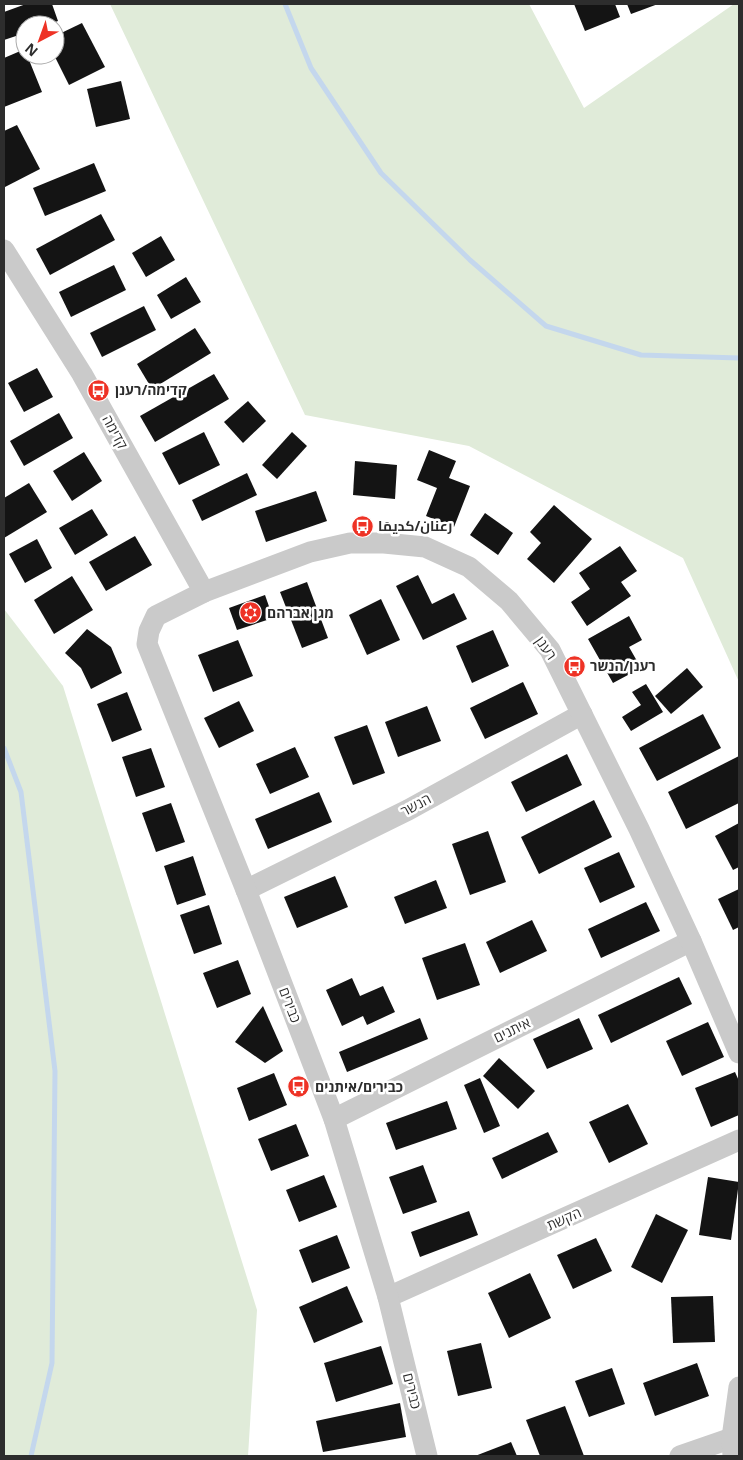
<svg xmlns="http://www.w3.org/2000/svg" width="743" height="1460" font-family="'Open Sans',Cairo,'Noto Sans Hebrew',sans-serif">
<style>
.green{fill:#e0ebd9}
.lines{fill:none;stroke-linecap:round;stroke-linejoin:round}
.stream{stroke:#c4d7ed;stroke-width:5}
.building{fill:#141414}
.minor{stroke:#cacaca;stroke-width:21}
.labels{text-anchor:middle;stroke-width:5;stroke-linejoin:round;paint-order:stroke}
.poi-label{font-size:14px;font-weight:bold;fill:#2d2d2d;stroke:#fff;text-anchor:start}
.street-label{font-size:14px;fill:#2d2d2d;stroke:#fff}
</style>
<rect width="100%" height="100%" fill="#fff"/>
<g class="green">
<polygon points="110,4 529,4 584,108 734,4 739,4 739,682 683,558 469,446 305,415"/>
<polygon points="4,609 63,686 257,1310 248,1456 4,1456"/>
</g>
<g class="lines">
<g class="stream">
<polyline points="285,4 311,68 381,173 470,260 546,326 641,355 739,358"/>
<polyline points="4,748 21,792 55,1071 52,1363 31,1456"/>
</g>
</g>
<g class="building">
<polygon points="26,4 52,4 58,21 47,25 25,25 25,33 4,40 4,12"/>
<polygon points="574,4 615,4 620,17 585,31"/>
<polygon points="627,4 658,4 631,14"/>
<polygon points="82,23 105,67 69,85 54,55 55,36"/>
<polygon points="25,49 25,55 27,55 42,92 4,107 4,58"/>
<polygon points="121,81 130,119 96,127 87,89"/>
<polygon points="17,125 40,169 5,187 4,131"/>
<polygon points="94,163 106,191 45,216 33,188"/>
<polygon points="101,214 115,240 50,275 36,249"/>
<polygon points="161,236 175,260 146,277 132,253"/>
<polygon points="114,265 126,290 71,317 59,292"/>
<polygon points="186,277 201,302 171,319 157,295"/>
<polygon points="144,306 156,330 102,357 90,333"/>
<polygon points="195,328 211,353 152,389 137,364"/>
<polygon points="37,368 53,397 24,412 8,383"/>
<polygon points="214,374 229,399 155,442 140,416"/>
<polygon points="248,401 266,421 243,443 224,422"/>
<polygon points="59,413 73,438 24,466 10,441"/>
<polygon points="204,432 220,465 179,485 162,453"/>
<polygon points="292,432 307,446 277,479 262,465"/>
<polygon points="429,450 456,461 449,478 470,486 454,527 426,516 437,488 417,480"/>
<polygon points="84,452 102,481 72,501 53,471"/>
<polygon points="355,461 397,465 395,499 353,495"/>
<polygon points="247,473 257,495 202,521 192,500"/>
<polygon points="29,483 47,512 4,538 4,498"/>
<polygon points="316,491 327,521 266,542 255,511"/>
<polygon points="554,505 592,539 554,583 527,559 541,543 530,532"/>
<polygon points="92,509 108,535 75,555 59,528"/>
<polygon points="485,513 513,533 498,555 470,535"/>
<polygon points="135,536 152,565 106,591 89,562"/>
<polygon points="37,539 52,568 25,583 9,554"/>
<polygon points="620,546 637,571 621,582 631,596 587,626 571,602 590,589 579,573"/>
<polygon points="418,575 432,604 454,593 467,619 423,640 396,586"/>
<polygon points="72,576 93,610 54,634 34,600"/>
<polygon points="307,582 328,638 302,648 280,592"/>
<polygon points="265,595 273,618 237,630 229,608"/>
<polygon points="381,599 400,640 367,655 349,615"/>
<polygon points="629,616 642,640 629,647 641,668 613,683 588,639"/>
<polygon points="87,629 111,647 122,673 91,689 81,668 65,653"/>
<polygon points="493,630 509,666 472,683 456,646"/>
<polygon points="238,640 253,676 213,692 198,655"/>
<polygon points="687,668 703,687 671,714 655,696"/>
<polygon points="523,682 538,714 485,739 470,708"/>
<polygon points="646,684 663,712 631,731 622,717 641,705 632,692"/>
<polygon points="127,692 142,730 112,742 97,704"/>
<polygon points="239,701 254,731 219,748 204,718"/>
<polygon points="427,706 441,741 398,757 385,722"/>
<polygon points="703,714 721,748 657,781 639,748"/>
<polygon points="367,725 385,773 353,785 334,737"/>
<polygon points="295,747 309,777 270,794 256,764"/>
<polygon points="151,748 165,787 136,797 122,757"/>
<polygon points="567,754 582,785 526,812 511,782"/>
<polygon points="739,756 739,803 686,829 668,792"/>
<polygon points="319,792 332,822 268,849 255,819"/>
<polygon points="594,800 612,837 539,874 521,837"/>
<polygon points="171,803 185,842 156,852 142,813"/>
<polygon points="739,823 739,867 733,870 715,836"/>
<polygon points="488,831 506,882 470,895 452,844"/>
<polygon points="619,852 635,887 600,903 584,868"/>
<polygon points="193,856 206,895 177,905 164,866"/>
<polygon points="335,876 348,907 297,928 284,897"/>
<polygon points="436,880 447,908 405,924 394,897"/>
<polygon points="739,889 739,927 733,930 718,899"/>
<polygon points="646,902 660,931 601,958 588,929"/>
<polygon points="209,905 222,944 194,954 180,915"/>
<polygon points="532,920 547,951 500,973 486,942"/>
<polygon points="465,943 480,985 437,1000 422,958"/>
<polygon points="238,960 251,994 217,1008 203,973"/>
<polygon points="679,977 692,1004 611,1043 598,1015"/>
<polygon points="352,978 360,996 383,986 395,1012 367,1025 363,1016 342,1026 326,990"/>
<polygon points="263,1006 283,1051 265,1063 235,1042"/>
<polygon points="420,1018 428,1039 347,1072 339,1052"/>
<polygon points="579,1018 593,1049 547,1069 533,1039"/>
<polygon points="708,1022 724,1057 682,1076 666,1041"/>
<polygon points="499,1058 535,1091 518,1109 483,1076"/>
<polygon points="735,1072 739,1081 739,1115 711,1127 695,1088"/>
<polygon points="274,1073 287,1105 249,1121 237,1088"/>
<polygon points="480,1078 500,1126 484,1133 464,1085"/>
<polygon points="447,1101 457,1129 396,1150 386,1123"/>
<polygon points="628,1104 648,1144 609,1163 589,1122"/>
<polygon points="296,1124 309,1156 271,1171 258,1139"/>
<polygon points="548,1132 558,1152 502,1179 492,1158"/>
<polygon points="423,1165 437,1202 403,1214 389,1177"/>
<polygon points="324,1175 337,1207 299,1222 286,1190"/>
<polygon points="708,1177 739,1182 731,1240 699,1235"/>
<polygon points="469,1211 478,1235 420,1257 411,1232"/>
<polygon points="656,1214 688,1230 662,1283 631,1267"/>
<polygon points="337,1235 350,1268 312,1283 299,1250"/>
<polygon points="596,1238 612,1271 573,1289 557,1255"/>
<polygon points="530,1273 551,1318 509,1338 488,1293"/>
<polygon points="347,1286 363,1322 314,1343 299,1307"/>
<polygon points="713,1296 715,1342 673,1343 671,1297"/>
<polygon points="481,1343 492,1388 458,1396 447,1351"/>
<polygon points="381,1346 393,1384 336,1402 324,1363"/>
<polygon points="697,1363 709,1396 655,1416 643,1383"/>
<polygon points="612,1368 625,1404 589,1417 575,1381"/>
<polygon points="400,1403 406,1437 323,1452 316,1421"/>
<polygon points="565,1406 584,1456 540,1456 526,1420"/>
<polygon points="511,1442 517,1456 475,1456"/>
</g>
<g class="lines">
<g class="minor">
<polyline points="4,250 82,374 204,592"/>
<polyline points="246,890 408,810 582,714"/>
<polyline points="334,1119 691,941"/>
<polyline points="388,1297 739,1140"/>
<polyline points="427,1456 388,1297 334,1119 246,890 147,644 149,631 156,616 204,592 310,552 350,543 384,543 425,547 469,567 509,601 550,650 639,829 691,941 739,1053"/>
<polyline points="680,1456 732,1438"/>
<polyline points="733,1456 732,1438 739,1387"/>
</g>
</g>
<defs>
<symbol id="bus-disc" viewBox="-11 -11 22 22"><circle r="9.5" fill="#ee3225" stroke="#fff"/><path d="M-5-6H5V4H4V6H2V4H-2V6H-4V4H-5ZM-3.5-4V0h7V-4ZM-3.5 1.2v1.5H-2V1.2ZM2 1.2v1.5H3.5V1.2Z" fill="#fff"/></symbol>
<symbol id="synagogue-disc" viewBox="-11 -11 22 22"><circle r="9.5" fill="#ee3225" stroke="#fff"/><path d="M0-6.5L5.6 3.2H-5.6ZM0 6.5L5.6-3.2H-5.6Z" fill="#fff"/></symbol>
</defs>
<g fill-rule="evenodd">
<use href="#bus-disc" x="86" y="378" width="25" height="25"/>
<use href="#bus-disc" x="350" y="514" width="25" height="25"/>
<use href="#synagogue-disc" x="238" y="600" width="25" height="25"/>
<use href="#bus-disc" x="562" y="654" width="25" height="25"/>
<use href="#bus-disc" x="286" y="1074" width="25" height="25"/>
</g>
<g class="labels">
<g class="poi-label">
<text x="115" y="395">קדימה/רענן</text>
<text x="378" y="531">رعنان/كديمَا</text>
<text x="267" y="618">מגן אברהם</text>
<text x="590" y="671">רענן/הנשר</text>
<text x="315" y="1092">כבירים/איתנים</text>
</g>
<g class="street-label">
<text transform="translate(115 432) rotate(61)" y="5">קדימה</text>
<text transform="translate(546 648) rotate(55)" y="5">רענן</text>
<text transform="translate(416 805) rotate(-28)" y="5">הנשר</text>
<text transform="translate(290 1005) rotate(69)" y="5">כבירים</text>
<text transform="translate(512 1030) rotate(-26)" y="5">איתנים</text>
<text transform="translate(564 1219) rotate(-24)" y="5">הקשת</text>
<text transform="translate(412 1391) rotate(76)" y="5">כבירים</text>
</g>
</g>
<rect width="743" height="1460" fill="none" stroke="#2d2d2d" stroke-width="10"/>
<g transform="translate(40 40) rotate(221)"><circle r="24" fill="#ffffff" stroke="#ababab"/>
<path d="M0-4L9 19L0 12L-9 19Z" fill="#ee3225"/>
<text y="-8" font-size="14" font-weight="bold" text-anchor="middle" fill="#2d2d2d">N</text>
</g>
</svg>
